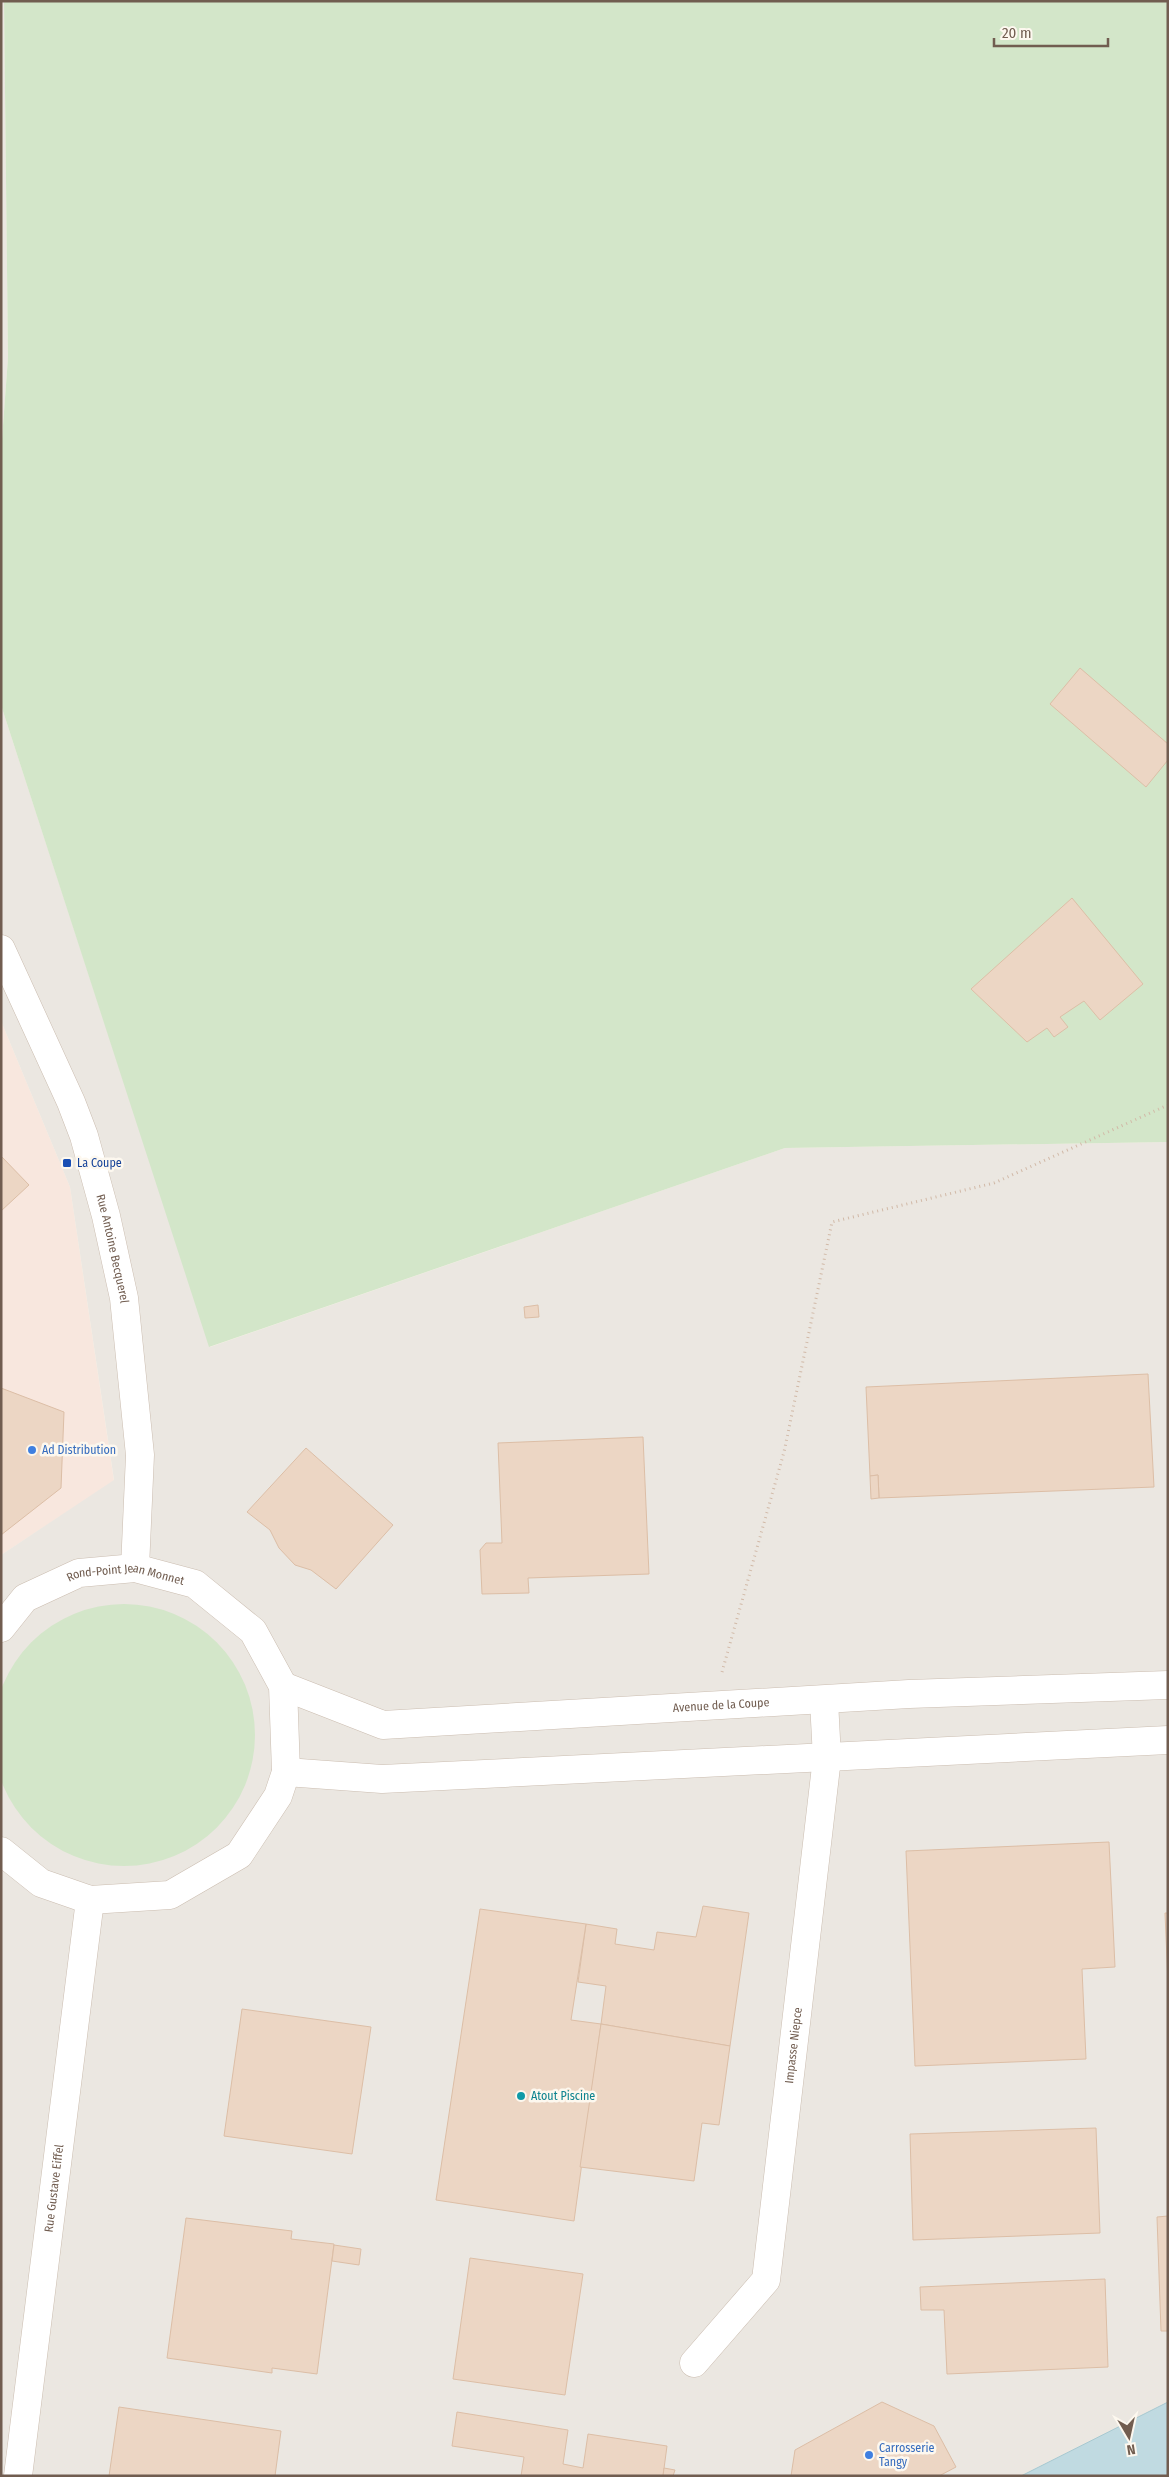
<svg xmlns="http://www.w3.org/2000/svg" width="1169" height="2477" font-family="'Fira Sans Condensed',sans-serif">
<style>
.commercial{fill:#f8e7de}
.industrial{fill:#ebe7e1}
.green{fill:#d3e6c9}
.water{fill:#c0dae1;stroke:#a7c9d1}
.building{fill:#ecd6c4;stroke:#dcbea6}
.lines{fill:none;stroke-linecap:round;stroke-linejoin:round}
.street-casing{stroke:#cbbdb0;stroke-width:29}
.path{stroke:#d1b9a7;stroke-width:3;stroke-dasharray:1 4;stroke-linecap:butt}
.street{stroke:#fff;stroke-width:28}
.transit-dot{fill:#1a4fb4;stroke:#fdf8ef;stroke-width:2}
.shop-dot{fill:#3f7fe0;stroke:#fdf8ef;stroke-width:2}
.culture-dot{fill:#0f9aa8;stroke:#fdf8ef;stroke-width:2}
.labels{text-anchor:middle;stroke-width:5;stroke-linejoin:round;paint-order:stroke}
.transit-label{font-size:12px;fill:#164399;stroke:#fdf8ef;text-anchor:start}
.street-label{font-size:12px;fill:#715d50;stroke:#fdf8ef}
.shop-label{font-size:12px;fill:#366cbe;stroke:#fdf8ef;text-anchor:start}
.culture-label{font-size:12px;fill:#0d838f;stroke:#fdf8ef;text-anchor:start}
</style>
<rect width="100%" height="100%" fill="#faf4e9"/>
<polygon class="commercial" points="1,1021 70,1187 114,1481 1,1555"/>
<g class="industrial">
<polygon points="1,1 4,1 8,358 1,452"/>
<polygon points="1,705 210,1347 785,1148 1168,1142 1168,2476 1,2476 1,1555 114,1480 70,1187 1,1021"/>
</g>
<g class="green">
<polygon points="4,1 1168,1 1168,1142 785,1148 209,1347 1,705 1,452 8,358"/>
<circle cx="124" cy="1735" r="131"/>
</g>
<polygon class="water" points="1168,2402 1168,2476 1021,2476"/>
<g class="building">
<polygon points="1080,668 1168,744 1168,760 1146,787 1050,704"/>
<polygon points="1072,898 1143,984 1100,1020 1084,1001 1060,1017 1068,1027 1054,1037 1047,1028 1027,1042 971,989"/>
<polygon points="1,1156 29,1185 1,1211"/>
<polygon points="538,1305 539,1317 525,1318 524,1307"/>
<polygon points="1148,1374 1154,1487 879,1498 878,1475 870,1476 866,1387"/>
<polygon points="1,1388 64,1412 61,1488 1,1535"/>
<polygon points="643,1437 649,1574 528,1578 529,1593 482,1594 480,1550 486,1543 502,1543 498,1443"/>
<polygon points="306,1448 393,1525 336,1589 311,1570 295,1565 279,1548 270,1530 247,1512"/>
<polygon points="878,1475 879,1498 871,1499 870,1476"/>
<polygon points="1109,1842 1115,1967 1082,1969 1086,2059 915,2066 906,1851"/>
<polygon points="703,1906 749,1913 730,2046 601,2024 606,1986 578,1982 586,1924 617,1929 615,1944 654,1950 657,1932 696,1937"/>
<polygon points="480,1909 586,1924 571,2020 601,2024 574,2221 436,2200"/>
<polygon points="1165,1913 1168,1913 1168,1983"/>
<polygon points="242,2009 371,2027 352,2154 224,2136"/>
<polygon points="601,2024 730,2046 719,2125 702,2123 694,2181 580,2167"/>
<polygon points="1096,2128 1100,2233 913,2240 910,2134"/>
<polygon points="1168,2216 1168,2331 1161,2331 1157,2217"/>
<polygon points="186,2218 292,2231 291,2239 334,2244 317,2374 272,2368 272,2373 167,2358"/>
<polygon points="334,2245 361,2249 359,2265 332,2261"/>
<polygon points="470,2258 583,2274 565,2395 453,2379"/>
<polygon points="1105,2279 1108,2367 947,2374 944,2310 921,2310 920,2287"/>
<polygon points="882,2402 934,2426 956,2467 939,2476 791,2476 795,2450"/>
<polygon points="119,2407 281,2431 275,2476 109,2476"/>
<polygon points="457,2412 568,2430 563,2464 583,2468 588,2434 667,2446 663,2476 521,2476 524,2457 452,2446"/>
<polygon points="664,2468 675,2470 673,2476 663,2476"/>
</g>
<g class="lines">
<defs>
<g id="street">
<path id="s1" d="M1 949 71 1102 84 1136 106 1216 124 1298 140 1455 135 1568"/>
<path id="s2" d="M1 1628 25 1598 79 1573 135 1568 195 1584 253 1631 283 1686 286 1772 278 1796 239 1855 170 1895 90 1900 41 1883 1 1851"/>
<path id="s3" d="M283 1686 383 1725 909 1694 1168 1685"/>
<polyline points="286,1772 382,1779 1168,1740"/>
<path id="s4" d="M694 2363 766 2280 827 1758 824 1701"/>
<path id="s5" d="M18 2476 90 1900"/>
</g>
</defs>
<use href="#street" class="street-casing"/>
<polyline class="path" points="722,1672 784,1452 832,1222 994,1183 1168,1105"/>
<use href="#street" class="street"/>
</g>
<rect class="transit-dot" x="62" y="1158" width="10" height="10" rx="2.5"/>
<g class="shop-dot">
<circle cx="32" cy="1450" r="5"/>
<circle cx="869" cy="2455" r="5"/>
</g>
<circle class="culture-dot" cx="521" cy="2096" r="5"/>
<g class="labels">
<g class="transit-label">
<text x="77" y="1167">La Coupe</text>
</g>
<g class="street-label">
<text dy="4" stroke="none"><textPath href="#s1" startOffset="321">Rue Antoine Becquerel</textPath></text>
<text dy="4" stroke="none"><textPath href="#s2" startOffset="145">Rond-Point Jean Monnet</textPath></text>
<text dy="4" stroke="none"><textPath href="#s3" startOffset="446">Avenue de la Coupe</textPath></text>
<text dy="4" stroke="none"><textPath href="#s4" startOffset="346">Impasse Niepce</textPath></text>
<text dy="4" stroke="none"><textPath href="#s5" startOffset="290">Rue Gustave Eiffel</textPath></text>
</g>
<g class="shop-label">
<text x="42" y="1454">Ad Distribution</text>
<text x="879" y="2452">Carrosserie<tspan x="879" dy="14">Tangy</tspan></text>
</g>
<g class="culture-label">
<text x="531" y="2100">Atout Piscine</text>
</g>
</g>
<rect width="1169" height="2477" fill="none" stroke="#715d50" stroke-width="5"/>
<g transform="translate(1129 2437) rotate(171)" stroke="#fdf8ef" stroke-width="4" paint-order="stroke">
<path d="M0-4L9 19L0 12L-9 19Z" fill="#715d50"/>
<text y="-8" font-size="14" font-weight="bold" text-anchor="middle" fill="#715d50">N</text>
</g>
<path d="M994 38v8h114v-8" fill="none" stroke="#715d50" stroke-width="2.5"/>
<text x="1002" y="38" font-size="15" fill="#715d50" stroke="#fdf8ef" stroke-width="4" paint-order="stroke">20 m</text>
</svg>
